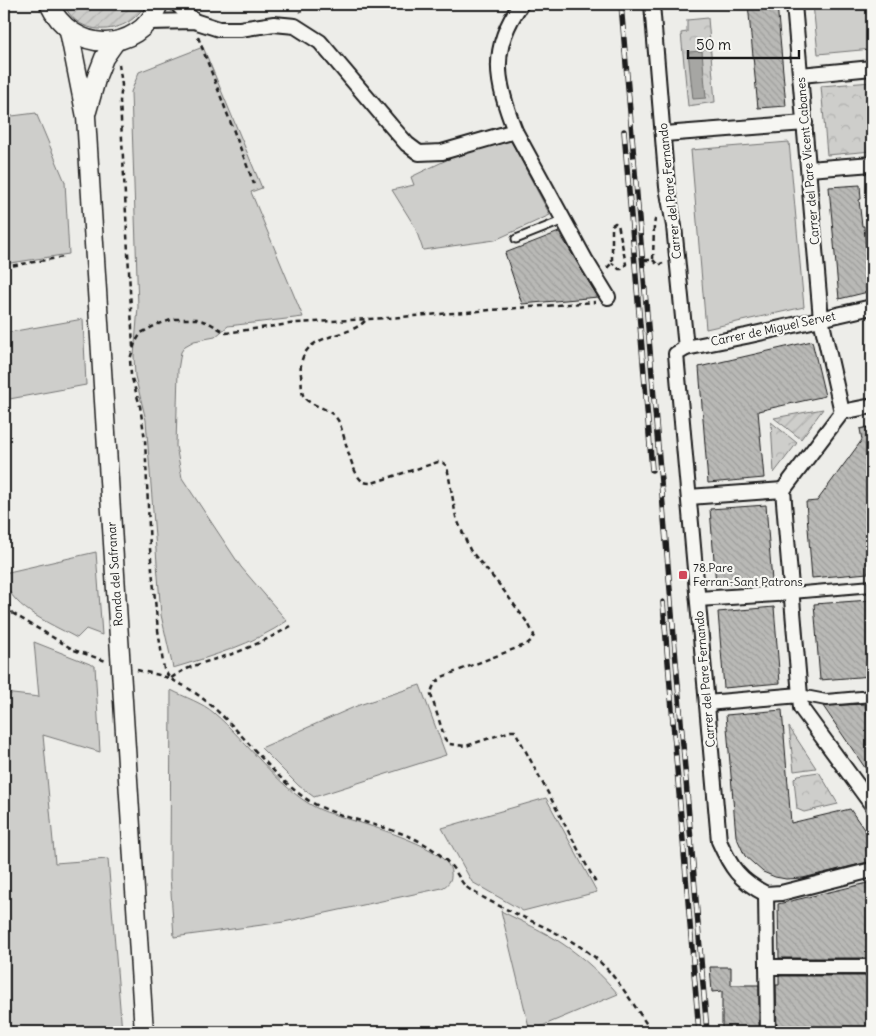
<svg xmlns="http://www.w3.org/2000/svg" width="876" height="1036" font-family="Delius,sans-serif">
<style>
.grass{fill:#cececb;stroke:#757574}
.park{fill:url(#park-crowns);stroke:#757574}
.garden{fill:url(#garden-furrows);stroke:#757574}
.water{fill:#a6a6a3;stroke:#6f6f6d}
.building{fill:url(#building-back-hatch);stroke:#1c1c1c}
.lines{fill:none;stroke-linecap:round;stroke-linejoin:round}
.service-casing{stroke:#1c1c1c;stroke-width:11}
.pedestrian-casing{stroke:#1c1c1c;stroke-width:14}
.minor-casing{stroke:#1c1c1c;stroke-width:18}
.tertiary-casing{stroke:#1c1c1c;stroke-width:21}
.path{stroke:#1c1c1c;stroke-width:2.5;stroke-dasharray:5 4;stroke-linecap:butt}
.service{stroke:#f6f6f2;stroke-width:7}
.pedestrian{stroke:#f6f6f2;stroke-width:10}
.minor{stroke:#f6f6f2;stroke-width:14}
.tertiary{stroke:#f6f6f2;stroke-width:18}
.rail-casing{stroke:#1c1c1c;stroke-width:5.5}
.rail{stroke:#f6f6f2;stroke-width:4;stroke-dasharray:11;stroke-linecap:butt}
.poi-dot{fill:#d1495b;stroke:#f6f6f2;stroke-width:2}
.labels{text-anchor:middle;stroke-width:4.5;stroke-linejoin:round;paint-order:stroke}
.street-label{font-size:12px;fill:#1c1c1c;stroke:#f6f6f2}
.poi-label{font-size:12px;fill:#1c1c1c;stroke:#f6f6f2;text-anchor:start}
</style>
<defs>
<pattern id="park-crowns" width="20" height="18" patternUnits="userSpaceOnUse" patternTransform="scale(1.25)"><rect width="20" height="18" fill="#cececb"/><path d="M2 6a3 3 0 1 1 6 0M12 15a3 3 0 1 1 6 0" fill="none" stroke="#b0b0ae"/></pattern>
<pattern id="garden-furrows" width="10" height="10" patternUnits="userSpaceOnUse" patternTransform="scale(1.25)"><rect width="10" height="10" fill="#cececb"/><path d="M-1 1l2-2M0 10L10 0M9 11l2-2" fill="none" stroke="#b0b0ae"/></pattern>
<pattern id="building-back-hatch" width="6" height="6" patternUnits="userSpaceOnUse" patternTransform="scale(1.25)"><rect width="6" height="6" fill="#b9b9b6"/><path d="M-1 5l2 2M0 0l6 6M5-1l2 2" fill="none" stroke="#9e9e9c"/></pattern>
</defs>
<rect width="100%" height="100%" fill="#edede9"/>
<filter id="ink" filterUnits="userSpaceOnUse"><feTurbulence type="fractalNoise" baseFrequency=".02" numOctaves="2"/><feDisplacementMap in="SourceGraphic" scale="10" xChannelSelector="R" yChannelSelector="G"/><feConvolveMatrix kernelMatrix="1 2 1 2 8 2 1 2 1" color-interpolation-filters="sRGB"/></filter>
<g filter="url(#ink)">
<g class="grass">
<polygon points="813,4 872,4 872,49 818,54"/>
<path d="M203 47 262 188 251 192 303 317 228 326 215 337 194 341 185 346 181 352 178 370 176 446 182 478 241 567 287 621C253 644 213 656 173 668L161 615 146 420 135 376 134 356 138 307 131 92 139 72Z"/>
<polygon points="36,113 65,182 69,254 4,264 4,117"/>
<polygon points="511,141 550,215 495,240 423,250 415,227 392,190 414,185 411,177 459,154"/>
<polygon points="789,142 804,307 706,329 691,150"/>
<polygon points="83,319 86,385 4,400 4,333"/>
<path d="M96 552 102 635 86 629 77 638C52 624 4 606 4 573Z"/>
<polygon points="34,642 95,666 100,752 43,735 55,863 108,859 122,1032 4,1032 4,693 39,697"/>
<polygon points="420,685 446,755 314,797 299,786 261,748 359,705"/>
<path d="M171 690C184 697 203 703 214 713 247 741 283 794 321 810 345 820 451 844 451 873 452 880 448 885 442 888L284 922 174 937 170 877Z"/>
<polygon points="546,798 597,892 523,911 472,882 442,828"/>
<path d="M501 911C522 922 544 931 563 944 584 958 602 975 618 994L530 1031Z"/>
</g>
<g class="park">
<polygon points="708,18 715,102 688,106 681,33 687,32 687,20"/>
<polygon points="872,82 872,151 827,155 821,86"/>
<polygon points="771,422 797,443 774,473"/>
<polygon points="789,727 816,768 794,771"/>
<polygon points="819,772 838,804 804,812 797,809 794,779 798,775"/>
</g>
<g class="garden">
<path d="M64 4H145C130 35 78 40 64 4Z"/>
<polygon points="823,409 801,439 774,418"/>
</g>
<polygon class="water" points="702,51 706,98 693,99 688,52"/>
<g class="building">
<polygon points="748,4 777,4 786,106 758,108"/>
<polygon points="860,185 861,199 859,200 862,226 864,226 867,263 872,261 872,291 839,299 829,187"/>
<polygon points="559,232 598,297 522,304 505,253"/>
<polygon points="812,341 825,396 758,411 764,478 708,483 699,367"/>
<polygon points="872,426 872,535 868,551 868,573 812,578 806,502 817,501 862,440 860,429"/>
<polygon points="766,505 772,581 716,585 710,509"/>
<polygon points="870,600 872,631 872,676 820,680 814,604"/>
<polygon points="774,607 780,683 724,688 718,612"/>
<polygon points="865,704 872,743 872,778 823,706"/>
<polygon points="782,710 791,823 850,809 872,841 872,861 803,878 786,879 775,877 763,872 745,856 736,836 726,715"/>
<polygon points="872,882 872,958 779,958 778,904"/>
<polygon points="710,967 731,967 731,985 759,985 759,1032 722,1032 722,991 712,992"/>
<polygon points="779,976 872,976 872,1029 859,1028 858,1032 777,1032 776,985 779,985"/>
</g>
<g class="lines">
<defs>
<polyline id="service" points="516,239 564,220"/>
<g id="pedestrian">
<polyline points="792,593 872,586"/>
<polyline points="800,695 826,700 872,696"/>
</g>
<g id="minor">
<polyline points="177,4 194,21"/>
<path d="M521 4C489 49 496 82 515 131L586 261 608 297"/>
<polyline points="652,4 667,187 674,226 686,348"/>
<polyline points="794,4 821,319 842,412"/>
<polyline points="148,22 194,21 219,29 240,29 274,24 295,26 320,42 392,127 407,144 419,153 442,152 515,131"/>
<polyline points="801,75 872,68"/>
<polyline points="664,134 805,123"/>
<polyline points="809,169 872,164"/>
<polyline points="872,406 842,412 783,490 801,708 872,805"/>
<polyline points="689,497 783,490"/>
<polyline points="698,599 792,593"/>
<polyline points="707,703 800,695"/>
<path d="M766 894C739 880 731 868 719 841L676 354 686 348 746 336 872 307"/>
<polyline points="766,894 768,1032"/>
<polyline points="766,894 781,893 872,870"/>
<polyline points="767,967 872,967"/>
</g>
<g id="tertiary">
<path d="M49 4C72 53 137 56 159 4"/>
<polyline points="69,31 86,117 144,1032"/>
<polyline points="87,111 97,76 104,58 116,41"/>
</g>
</defs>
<use href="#service" class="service-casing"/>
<use href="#pedestrian" class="pedestrian-casing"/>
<use href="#minor" class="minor-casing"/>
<use href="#tertiary" class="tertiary-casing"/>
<g class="path">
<polyline points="295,4 301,12"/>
<polyline points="198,37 254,184"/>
<polyline points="119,64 122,85 120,101 133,347"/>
<polyline points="645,260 653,260 654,225 655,220 658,220"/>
<polyline points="653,260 658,265 663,263"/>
<polyline points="4,267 64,257"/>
<polyline points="607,268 612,263 612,225 615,223 618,224 626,264 622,269 619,269 612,263"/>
<path d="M365 321C349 337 316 334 305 353 301 359 300 368 301 375 302 381 301 390 303 395 308 407 331 406 339 422 345 436 351 471 361 480 364 483 368 483 372 483L438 462 443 463 447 466 456 517 470 550 502 588 529 625 534 635 532 640 527 644 442 677C435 683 432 686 431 695L445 739 449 744 466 746 511 731H515L597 885"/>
<polyline points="4,595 12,613"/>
<polyline points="4,610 12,613 74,650 106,661"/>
<path d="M291 626C274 636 257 644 238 652 216 660 189 664 170 679L164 669 158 630 150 549 145 440 140 406 131 375 130 359 135 343 141 333 156 325 174 319H198L211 324 226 333 296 323 388 318 595 302"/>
<path d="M137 670C148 673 160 674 170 679 225 702 256 762 302 796 331 818 381 823 415 839 430 846 445 857 455 871 460 878 462 884 469 889 508 914 555 927 592 955 617 975 634 1006 652 1032"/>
</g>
<use href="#service" class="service"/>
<use href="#pedestrian" class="pedestrian"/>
<use href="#minor" class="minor"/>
<use href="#tertiary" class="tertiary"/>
<defs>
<g id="rail">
<polyline points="621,4 707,1032"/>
<polyline points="624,131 652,470"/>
<polyline points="663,602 699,1032"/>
</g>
</defs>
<use href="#rail" class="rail-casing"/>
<use href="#rail" class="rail"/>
</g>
</g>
<rect class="poi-dot" x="678" y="570" width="10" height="10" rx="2.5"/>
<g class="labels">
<g class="street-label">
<text transform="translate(808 161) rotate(-95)" y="4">Carrer del Pare Vicent Cabanes</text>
<text transform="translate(670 191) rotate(-96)" y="4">Carrer del Pare Fernando</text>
<text transform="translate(773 329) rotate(-12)" y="4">Carrer de Miguel Servet</text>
<text transform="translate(115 574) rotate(-94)" y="4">Ronda del Safranar</text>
<text transform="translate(705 679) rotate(-95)" y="4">Carrer del Pare Fernando</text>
</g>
<g class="poi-label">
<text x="693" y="572">78.Pare<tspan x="693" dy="14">Ferran-Sant Patrons</tspan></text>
</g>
</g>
<rect width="876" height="1036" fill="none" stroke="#f6f6f2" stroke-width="20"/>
<rect x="10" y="10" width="856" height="1016" fill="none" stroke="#1c1c1c" stroke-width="2" filter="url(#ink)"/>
<path d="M688 50v8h111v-8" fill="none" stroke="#1c1c1c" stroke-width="2.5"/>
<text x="696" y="50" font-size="15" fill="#1c1c1c" stroke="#f6f6f2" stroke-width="4" paint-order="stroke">50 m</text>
</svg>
